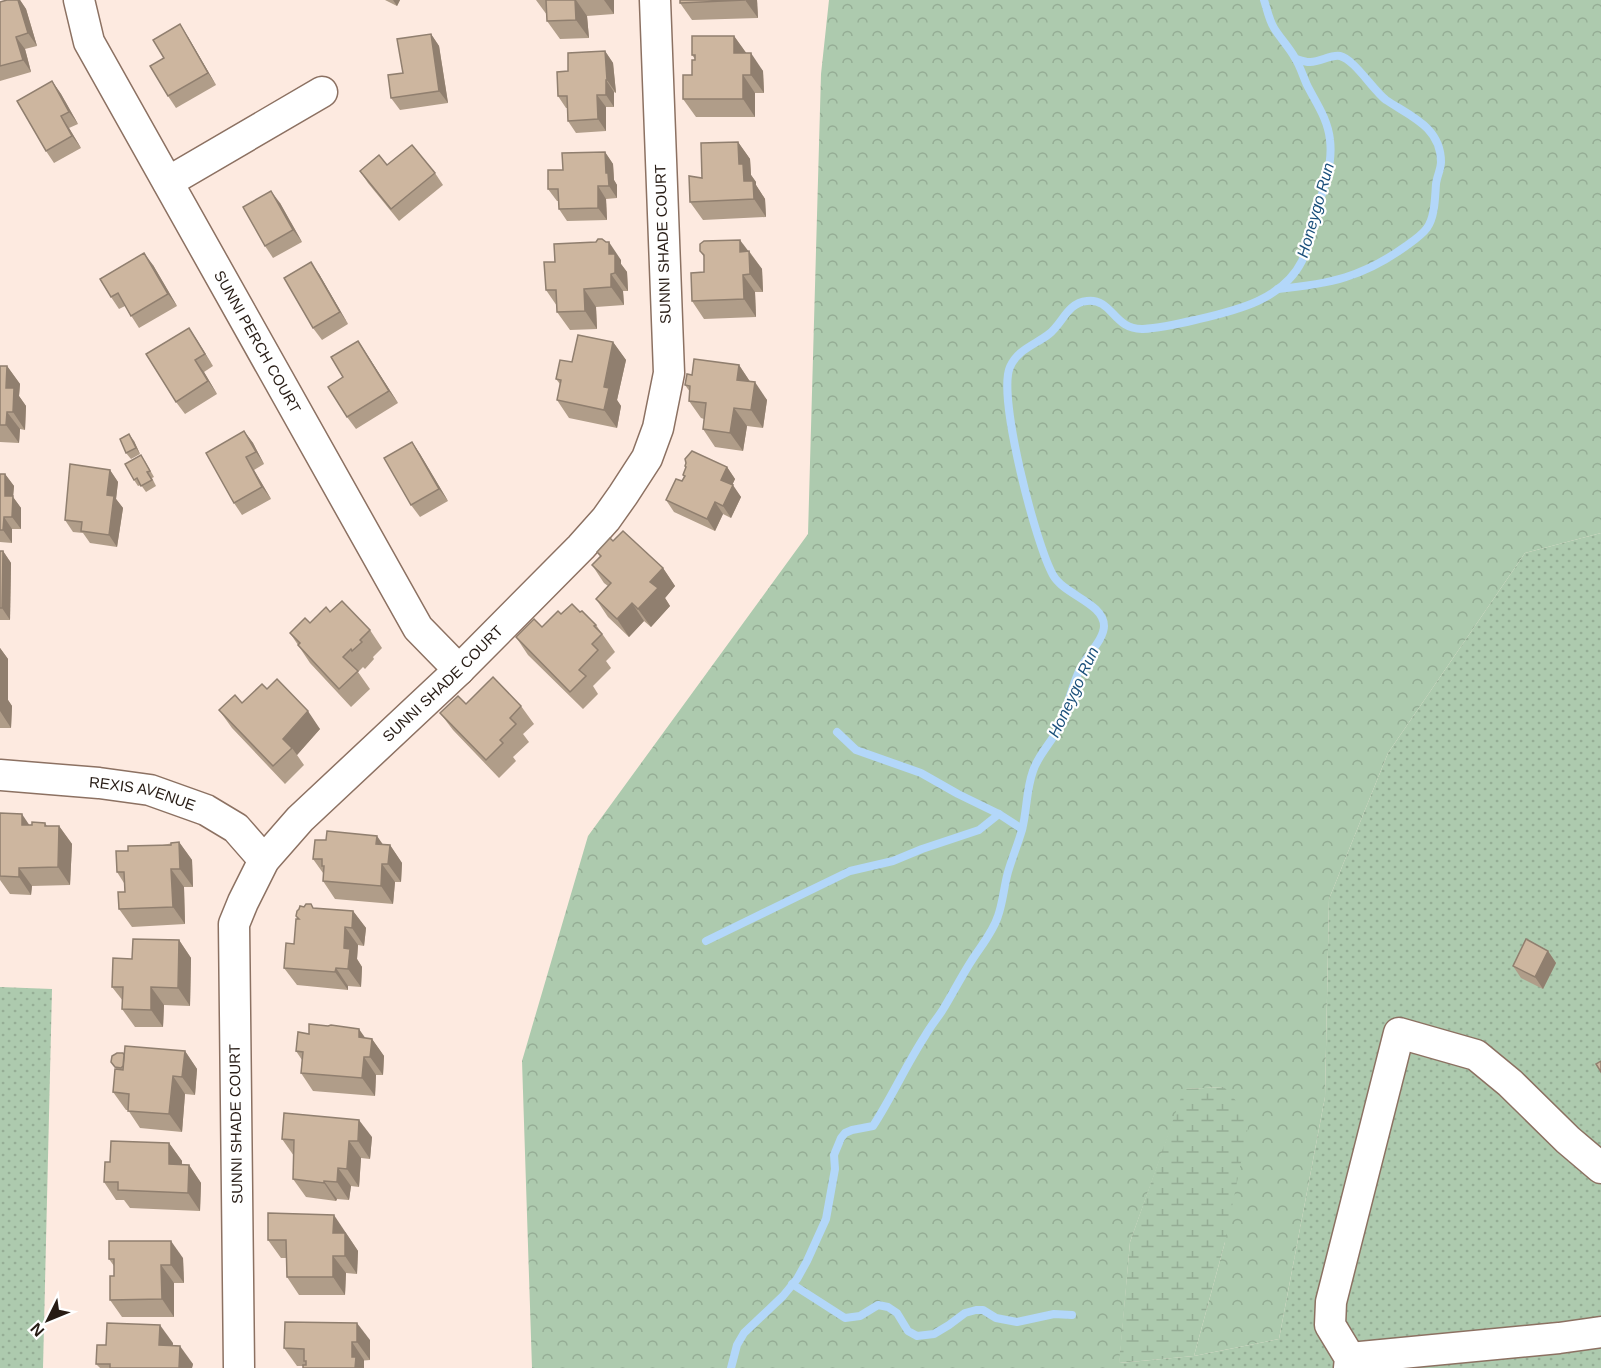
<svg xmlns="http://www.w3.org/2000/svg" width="1601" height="1368" font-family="Arial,sans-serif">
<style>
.forest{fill:url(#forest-crowns)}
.wetland{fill:url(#wetland-marsh)}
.park{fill:url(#park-dots)}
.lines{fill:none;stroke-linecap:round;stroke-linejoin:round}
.stream{stroke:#b3d7f9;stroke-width:8}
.minor-casing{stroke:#8c7162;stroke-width:33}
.minor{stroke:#fff;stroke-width:30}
.wall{fill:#b09d89}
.shaded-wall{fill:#907f6f}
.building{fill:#cdb69f;stroke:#907f6f;stroke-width:1.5}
.labels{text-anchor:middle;stroke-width:4.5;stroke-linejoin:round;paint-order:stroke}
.street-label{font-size:15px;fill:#271c15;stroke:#fff}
.water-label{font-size:16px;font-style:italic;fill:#1c517c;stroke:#fff}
</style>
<defs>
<pattern id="forest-crowns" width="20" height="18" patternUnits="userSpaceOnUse" patternTransform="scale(1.5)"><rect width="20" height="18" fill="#adcaae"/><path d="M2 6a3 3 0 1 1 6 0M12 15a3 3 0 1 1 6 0" fill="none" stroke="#95ad95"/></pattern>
<pattern id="wetland-marsh" width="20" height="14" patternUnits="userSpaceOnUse" patternTransform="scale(1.5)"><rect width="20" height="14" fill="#adcaae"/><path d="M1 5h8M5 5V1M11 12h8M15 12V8" fill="none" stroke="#95ad95"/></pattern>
<pattern id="park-dots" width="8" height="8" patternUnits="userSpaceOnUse" patternTransform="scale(1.5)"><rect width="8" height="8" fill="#adcaae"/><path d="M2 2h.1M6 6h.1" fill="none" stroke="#95ad95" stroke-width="1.8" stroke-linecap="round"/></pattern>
</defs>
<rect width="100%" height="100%" fill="#fdeae0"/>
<polygon class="forest" points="829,0 1601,0 1601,533 1525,553 1388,753 1329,899 1325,1097 1279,1339 1194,1356 1225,1242 1224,1087 1185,1089 1130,1242 1119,1368 532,1368 522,1061 588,836 808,534 821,74"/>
<polygon class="wetland" points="1224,1087 1250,1117 1225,1242 1194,1356 1119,1363 1130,1242 1184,1089"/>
<g class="park">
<polygon points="1601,533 1601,1368 1119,1368 1119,1363 1194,1356 1279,1339 1325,1097 1329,899 1388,753 1525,553"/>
<polygon points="0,987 52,989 43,1368 0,1368"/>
</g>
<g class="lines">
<g class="stream">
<path d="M1278 289C1330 284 1363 277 1406 246 1413 241 1422 235 1427 228 1435 217 1435 197 1436 184 1437 176 1441 169 1441 162 1441 127 1410 116 1386 100 1373 90 1354 59 1340 56 1331 54 1319 63 1309 62 1305 62 1300 60 1296 59"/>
<polyline points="837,732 856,750 921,773 958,794 999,814 1022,829"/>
<polyline points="706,941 850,871 893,861 922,849 979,830 999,814"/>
<polyline points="792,1284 845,1318 860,1316 878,1305 888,1307 897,1313 908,1331 917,1336 934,1334 949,1325 965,1313 976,1310 983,1310 996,1318 1017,1322 1054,1314 1072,1315"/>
<path d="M731 1368 737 1345 744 1333 783 1296 797 1279 807 1261 826 1219 835 1169 834 1155 841 1138 845 1133 852 1130 873 1126C892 1097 906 1065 925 1036 930 1027 936 1020 942 1011 952 995 961 977 972 960 981 946 993 932 998 916 1003 902 1004 886 1008 872 1012 858 1018 844 1022 830 1027 811 1026 790 1033 771 1038 755 1052 742 1059 727 1067 709 1071 689 1079 671 1085 657 1104 640 1104 626 1104 603 1064 595 1053 575 1036 545 997 396 1010 367 1018 349 1035 345 1049 334 1063 323 1067 303 1087 301 1113 298 1113 330 1143 329 1160 328 1178 324 1195 320 1233 311 1282 301 1302 261 1306 253 1306 242 1309 233 1311 226 1313 219 1316 212 1324 189 1333 164 1330 140 1328 119 1316 103 1307 85 1303 76 1300 66 1295 58 1289 47 1280 38 1274 28 1269 20 1267 9 1264 0"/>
</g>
<defs>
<g id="minor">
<path id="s1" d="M79 0 89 42 418 628 459 670"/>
<polyline points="168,182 322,92"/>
<path id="s2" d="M0 775 99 783 150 790 206 810 236 828 264 860"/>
<polyline points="1350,1358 1559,1338 1601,1332"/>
<path id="s3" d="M239 1368 234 924 243 902 264 860 300 819 459 670 581 547 606 519 623 495 647 458 658 428 669 373 655 0"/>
<polyline points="1349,1368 1350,1358 1330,1325 1331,1302 1399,1033 1476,1055 1510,1083 1568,1140 1601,1168"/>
</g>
</defs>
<use href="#minor" class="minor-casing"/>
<use href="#minor" class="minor"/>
</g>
<g class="wall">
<polygon points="7,0 20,0 26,9 37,46 25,49 31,72 0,81 0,2"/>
<polygon points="385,0 400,0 397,6"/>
<polygon points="536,0 614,0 614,14 587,16 589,38 560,39 547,21 547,15"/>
<polygon points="680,0 757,0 758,18 692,20 680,3"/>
<polygon points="431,34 439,46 448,103 400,110 391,98 403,73"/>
<polygon points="734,36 746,53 763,71 764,93 755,93 755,117 696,117 683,99 692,75 695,59 692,55"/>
<polygon points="188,37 216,85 176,108 168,96 164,58"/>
<polygon points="605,51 613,63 616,93 614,92 614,107 606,107 606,131 576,133 568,121 567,108 566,108 558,96 568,71"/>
<polygon points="52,81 61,94 78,124 69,128 81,148 54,163 46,151"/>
<polygon points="738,142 750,159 751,175 756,182 756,185 765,199 766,217 703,220 690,202 702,178"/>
<polygon points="605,152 613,164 614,180 617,185 617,198 606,199 607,220 567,221 559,209 559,201 557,201 548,189 563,170"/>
<polygon points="387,165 435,173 443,185 399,221 368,183 360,171"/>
<polygon points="280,203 302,242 273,258 265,246"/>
<polygon points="700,251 749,251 762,269 763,292 755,292 756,317 704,319 692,301 704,272 704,257"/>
<polygon points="621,260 621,264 627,272 628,291 623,291 624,305 596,307 597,329 570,330 557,312 557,306 546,290"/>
<polygon points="153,265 177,306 139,328 125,306 119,309 111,297"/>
<polygon points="319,274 348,324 322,340 313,328"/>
<polygon points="189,328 213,366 204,372 217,394 185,414 176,402"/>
<polygon points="358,341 398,403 356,429 347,417 343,377"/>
<polygon points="613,342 626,360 617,400 621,406 617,428 569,418 557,400 560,384 556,379 572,362"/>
<polygon points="739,365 750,382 767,400 763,428 747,426 743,451 715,447 703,429 704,419 701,418 689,401 690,392 685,385 692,375"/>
<polygon points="0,366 7,366 20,384 19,396 26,406 25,430 20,429 19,443 0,442"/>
<polygon points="244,431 253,443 264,464 254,470 271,499 242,515 234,503"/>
<polygon points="134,441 140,454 131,459 126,453"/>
<polygon points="412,442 420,454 448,501 420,517 411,505"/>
<polygon points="145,461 154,477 152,478 156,486 146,492 141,485 138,486 134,480"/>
<polygon points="685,466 727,467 735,479 732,485 741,497 731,518 723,514 715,531 674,512 666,500 682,481 684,477 683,475 686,468"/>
<polygon points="110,470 118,482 116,499 123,508 117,547 90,543 83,533 73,532 65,520"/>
<polygon points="0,474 5,474 14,486 13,497 21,508 21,529 12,529 12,543 0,542"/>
<polygon points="613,541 663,568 675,586 665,598 670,606 651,627 644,621 629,637 608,617 596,599 608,586 604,583 592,565 600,556 597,552"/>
<polygon points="0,551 3,551 11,563 10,620 0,620"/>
<polygon points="330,612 370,630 382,648 373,657 374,659 365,669 363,667 358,672 370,689 351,707 310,663 290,633"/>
<polygon points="580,612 596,625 615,652 606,661 611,668 593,686 598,694 583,709 528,655 516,637 542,627 561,614"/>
<polygon points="0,648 8,659 8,700 12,706 11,728 0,728"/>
<polygon points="267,689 320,729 297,755 304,765 285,784 232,728 219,710 242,703"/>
<polygon points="466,704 521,706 534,724 523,734 529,742 513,757 516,761 499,778 453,730 440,713"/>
<polygon points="0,813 29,825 45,823 47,826 59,826 72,844 70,885 32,886 31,895 10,894 0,880"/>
<polygon points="179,842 192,860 193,887 184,887 185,924 132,927 119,909 125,892 124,883 117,872 128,851"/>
<polygon points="383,844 390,845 402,863 401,882 395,882 393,904 335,899 323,881 323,873 313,859"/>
<polygon points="313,908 353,911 366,928 364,946 358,945 357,959 362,967 361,987 348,986 348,990 297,985 284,968 294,944 298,919"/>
<polygon points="179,940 191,958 190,1006 164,1005 163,1027 135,1027 122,1009 123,1001 112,987 132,959"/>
<polygon points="1548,951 1556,963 1543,989 1521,978 1513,966"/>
<polygon points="365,1038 372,1039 384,1056 383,1075 376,1075 375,1096 313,1091 301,1073 302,1060 296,1051"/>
<polygon points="185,1051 197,1069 195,1095 185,1094 182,1132 140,1128 128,1110 126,1110 113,1092 116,1069 111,1062 124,1055"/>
<polygon points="372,1137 370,1159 361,1158 359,1187 351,1186 349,1200 337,1199 336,1201 306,1197 293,1179 294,1156 282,1139"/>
<polygon points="169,1143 182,1161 182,1165 189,1165 201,1183 200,1211 130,1208 124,1200 116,1200 104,1182 110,1162"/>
<polygon points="346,1233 358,1251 357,1274 346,1273 345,1295 299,1295 287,1277 286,1258 281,1258 268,1240"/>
<polygon points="183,1258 184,1283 174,1283 174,1317 122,1317 110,1300 114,1276 114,1266 109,1259"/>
<polygon points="370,1340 370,1360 303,1366 297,1366 284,1348"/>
<polygon points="173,1343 172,1346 193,1364 192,1368 100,1368 96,1364 106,1345"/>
</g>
<g class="shaded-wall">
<polygon points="18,0 20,0 26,9 37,46 28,33"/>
<polygon points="393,0 400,0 397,6"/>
<polygon points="575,0 576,0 587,16 589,38 576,20"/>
<polygon points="604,0 614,0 614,14"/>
<polygon points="745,0 757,0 758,18"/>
<polygon points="180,24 188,37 216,85 208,73"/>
<polygon points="431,34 439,46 448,103 439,91"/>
<polygon points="734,36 747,54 734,53"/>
<polygon points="16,37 25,49 31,72 23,60"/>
<polygon points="605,51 613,63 616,93 607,80"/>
<polygon points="751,53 763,71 764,93 751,75"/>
<polygon points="743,75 755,93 755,117 743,99"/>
<polygon points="606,80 614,92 614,107 606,95"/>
<polygon points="52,81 61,94 78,124 69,112"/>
<polygon points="597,95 606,107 606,131 598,119"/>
<polygon points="61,116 69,128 81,148 72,136"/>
<polygon points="738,142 750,159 751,175 756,182 756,185 765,199 766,217 754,199 744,181 739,164"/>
<polygon points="605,152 613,164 614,180 617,185 617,198 609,186 606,173"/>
<polygon points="598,186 606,199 607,220 598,208"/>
<polygon points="271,191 280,203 302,242 293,230"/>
<polygon points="740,240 762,269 763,292 750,274 740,252"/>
<polygon points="609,242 621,260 621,264 627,272 628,291 615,273 609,254"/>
<polygon points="144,253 153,265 177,306 168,294"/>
<polygon points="311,262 319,274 348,324 340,312"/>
<polygon points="611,274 623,291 624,305 611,287"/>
<polygon points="743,275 755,292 756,317 744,299"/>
<polygon points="584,289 596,307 597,329 585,311"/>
<polygon points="189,328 197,340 213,366 205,354"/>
<polygon points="358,341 366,353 398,403 389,391"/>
<polygon points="613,342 626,360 617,400 621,406 617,428 604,410 604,387"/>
<polygon points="195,360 204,372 217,394 208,381"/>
<polygon points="739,365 751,383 737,380"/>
<polygon points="7,366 20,384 19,396 26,406 25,430 13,412 6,388"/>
<polygon points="755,382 767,400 763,428 751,410"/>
<polygon points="734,408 747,426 743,451 730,433"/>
<polygon points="7,412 20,429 19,443 6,425"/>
<polygon points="244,431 253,443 264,464 256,452"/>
<polygon points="129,434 134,441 140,454 136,448"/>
<polygon points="412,442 420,454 448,501 439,489"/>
<polygon points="246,457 254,470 271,499 262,487"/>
<polygon points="727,467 735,479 729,492 721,480"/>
<polygon points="110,470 118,482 116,499 123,508 117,547 109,535 107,495"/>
<polygon points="5,474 14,486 13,497 21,508 21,529 12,517 5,496"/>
<polygon points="733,485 741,497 731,518 723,506"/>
<polygon points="715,502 723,514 715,531 707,519"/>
<polygon points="4,517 12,529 12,543 3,530"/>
<polygon points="3,551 11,563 10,620 2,608"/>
<polygon points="663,568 675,586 665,598 670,606 651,627 638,609 650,582"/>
<polygon points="632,603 644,621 629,637 617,619"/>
<polygon points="0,648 8,659 8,700 12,706 11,728 0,711"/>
<polygon points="308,711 320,729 297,755 292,748 283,739"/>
<polygon points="22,814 34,832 22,825"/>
<polygon points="59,826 72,844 70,885 58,867"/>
<polygon points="377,836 389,853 390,845 402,863 401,882 388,864 376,844"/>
<polygon points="179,842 192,860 193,887 180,869"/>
<polygon points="382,864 395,882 393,904 381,886"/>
<polygon points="19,868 32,886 31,895 19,877"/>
<polygon points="171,869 184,887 185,924 173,907"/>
<polygon points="353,911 366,928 364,946 352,928"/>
<polygon points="345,927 358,945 357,959 362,967 361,987 348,969 344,948"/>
<polygon points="179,940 191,958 190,1006 178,988"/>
<polygon points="1548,951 1556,963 1543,989 1535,977"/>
<polygon points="336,968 348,986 348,990 335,972"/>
<polygon points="151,987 164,1005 163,1027 151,1010"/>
<polygon points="359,1029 371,1046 372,1039 384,1056 383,1075 370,1057 359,1037"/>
<polygon points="185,1051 197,1069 195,1095 182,1077"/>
<polygon points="364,1057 376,1075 375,1096 362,1078"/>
<polygon points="173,1076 185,1094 182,1132 169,1114"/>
<polygon points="359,1120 372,1137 370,1159 358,1141"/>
<polygon points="349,1141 361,1158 359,1187 347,1169"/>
<polygon points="169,1143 182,1161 181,1182 169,1164"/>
<polygon points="189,1165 201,1183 200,1211 188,1193"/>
<polygon points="338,1168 351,1186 349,1200 337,1182"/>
<polygon points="324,1181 337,1199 336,1201 324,1183"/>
<polygon points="334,1215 358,1251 357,1274 345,1256 333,1233"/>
<polygon points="171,1241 183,1258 184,1283 171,1265"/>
<polygon points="333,1256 346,1273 345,1295 333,1277"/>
<polygon points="161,1265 174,1283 174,1317 162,1299"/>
<polygon points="357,1323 370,1340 370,1360 357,1342"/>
<polygon points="160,1325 173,1343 172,1363 159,1345"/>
<polygon points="352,1342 364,1360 364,1368 355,1368 352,1357"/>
<polygon points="180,1346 193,1364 192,1368 179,1368"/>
</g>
<g class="building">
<polygon points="7,0 18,0 28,33 16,37 23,60 0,66 0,2"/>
<polygon points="546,0 575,0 576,20 547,21"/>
<polygon points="680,0 745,0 680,3"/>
<polygon points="180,24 208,73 168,96 150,66 164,58 153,40"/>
<polygon points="431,34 439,91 391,98 388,75 403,73 397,39"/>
<polygon points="692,36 734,36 734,53 751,53 751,75 743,75 743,99 683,99 683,75 692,75 692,60 695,60 695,55 692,55"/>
<polygon points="605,51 607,80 606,80 606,95 597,95 598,119 568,121 567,96 558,96 557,72 568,71 568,53"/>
<polygon points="52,81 69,112 61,116 72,136 46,151 17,101"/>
<polygon points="738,142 739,164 743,164 744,181 753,181 754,199 690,202 689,176 702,178 701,143"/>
<polygon points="412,145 435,173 391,209 360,171 379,155 387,165"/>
<polygon points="605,152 606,173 608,173 609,186 598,186 598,208 559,209 558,189 548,189 548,170 563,170 562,153"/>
<polygon points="271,191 293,230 265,246 243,207"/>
<polygon points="598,239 602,239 606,242 609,242 609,254 615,254 615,273 611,274 611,287 584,289 585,311 557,312 556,290 546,290 544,262 555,262 554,244 596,242"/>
<polygon points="740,240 740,252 749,251 750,274 743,275 744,299 692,301 691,273 704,272 704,255 700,251 700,244 704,241"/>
<polygon points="144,253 168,294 131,316 118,293 111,297 100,279"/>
<polygon points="311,262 340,312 313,328 284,278"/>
<polygon points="189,328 205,354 195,360 208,381 176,402 146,354"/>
<polygon points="578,335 613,342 604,387 609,388 604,410 557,400 561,380 556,379 560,360 572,362"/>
<polygon points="358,341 389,391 347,417 328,387 343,377 331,357"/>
<polygon points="694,359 739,365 737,380 755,382 751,410 734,408 730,433 703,429 706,403 689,401 690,386 685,385 687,374 692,375"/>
<polygon points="0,366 7,366 6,388 14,388 13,412 7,412 6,425 0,425"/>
<polygon points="244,431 256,452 246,457 262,487 234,503 206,453"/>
<polygon points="129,434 136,448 126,453 120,439"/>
<polygon points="412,442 439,489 411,505 384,458"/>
<polygon points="692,451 727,467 721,480 733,485 723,506 715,502 707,519 666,500 676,479 682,481 685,476 683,475 686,467 685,466 686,463 685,459"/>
<polygon points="141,455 150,471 147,472 152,480 141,486 137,478 134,480 125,464"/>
<polygon points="70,464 110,470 107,495 114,496 109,535 81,531 82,522 65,520"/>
<polygon points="0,474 5,474 5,496 13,496 12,517 4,517 3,530 0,530"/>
<polygon points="623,531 663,568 650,582 658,588 638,609 632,603 617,619 596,599 611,583 592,565 601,556 597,552 610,538 613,541"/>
<polygon points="0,551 3,551 2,608 0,608"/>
<polygon points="342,601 370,630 360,640 362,642 352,651 351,649 343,657 358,671 339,689 298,645 300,643 290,633 305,618 310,623 326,607 330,612"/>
<polygon points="572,604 580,612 582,611 596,625 594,626 602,634 592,644 598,650 579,670 586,676 570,692 516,637 534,619 542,627 558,611 561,614"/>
<polygon points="493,677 521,706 510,718 516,724 500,740 503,743 486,760 440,713 458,696 466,704"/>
<polygon points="277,679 308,711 283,739 292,748 273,766 219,710 235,695 242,703 262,684 267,689"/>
<polygon points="0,813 22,814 22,825 32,825 32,822 45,823 45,826 59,826 58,867 19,868 19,877 0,876"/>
<polygon points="327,831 377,836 376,844 390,845 388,864 382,864 381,886 323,881 324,866 322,866 322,859 313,859 315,840 326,840"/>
<polygon points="179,842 180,869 171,869 173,907 119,909 118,892 125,892 124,872 117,872 116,851 128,851 128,846 171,845 171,843"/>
<polygon points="306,904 311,904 313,908 353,911 352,928 345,927 344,948 350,949 348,969 336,968 335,972 284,968 286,943 294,944 296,919 299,919 296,916 297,911 299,909 300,906 304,907"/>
<polygon points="133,939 179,940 178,988 151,987 151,1010 122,1009 123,987 112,987 113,958 132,959"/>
<polygon points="1526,939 1548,951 1535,977 1513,966"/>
<polygon points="309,1024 328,1026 331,1025 359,1029 359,1037 372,1039 370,1057 364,1057 362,1078 301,1073 303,1052 296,1051 298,1032 309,1034"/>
<polygon points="125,1046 185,1051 182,1077 173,1076 169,1114 128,1111 129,1094 113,1092 115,1069 123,1070"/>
<polygon points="117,1053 123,1053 124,1055 123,1066 121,1068 115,1067 111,1062 112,1056"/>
<polygon points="1601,1061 1601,1072 1596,1064"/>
<polygon points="284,1113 359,1120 358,1141 349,1141 347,1169 338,1168 337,1182 324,1181 324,1183 293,1179 294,1140 282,1139"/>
<polygon points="111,1141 169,1143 169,1164 189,1165 188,1193 118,1190 118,1182 104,1182 105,1162 110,1162"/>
<polygon points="268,1213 334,1215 333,1233 345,1233 345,1256 333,1256 333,1277 287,1277 286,1240 268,1240"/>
<polygon points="109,1241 171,1241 171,1265 161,1265 162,1299 110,1300 110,1276 114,1276 114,1259 109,1259"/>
<polygon points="285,1322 357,1323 357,1342 352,1342 352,1357 356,1357 355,1368 303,1368 303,1365 306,1365 306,1361 304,1361 304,1349 284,1348"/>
<polygon points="107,1323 160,1325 159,1345 180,1346 179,1368 110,1368 110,1364 96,1364 97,1345 106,1345"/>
</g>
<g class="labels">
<g class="street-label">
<text transform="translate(663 244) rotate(-92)" y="5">SUNNI SHADE COURT</text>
<text dy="5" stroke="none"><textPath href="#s1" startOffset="387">SUNNI PERCH COURT</textPath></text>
<text dy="5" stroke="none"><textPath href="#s3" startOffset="766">SUNNI SHADE COURT</textPath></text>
<text dy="5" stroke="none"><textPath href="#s2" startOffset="144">REXIS AVENUE</textPath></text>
<text transform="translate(236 1124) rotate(-91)" y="5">SUNNI SHADE COURT</text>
</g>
<g class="water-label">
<text transform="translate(1315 210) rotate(-74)" y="6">Honeygo Run</text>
<text transform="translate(1073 692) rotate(-65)" y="6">Honeygo Run</text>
</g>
</g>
<g transform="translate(48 1320) rotate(227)" stroke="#ffffff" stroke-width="4.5" paint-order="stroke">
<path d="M0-4.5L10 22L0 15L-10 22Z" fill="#271c15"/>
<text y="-9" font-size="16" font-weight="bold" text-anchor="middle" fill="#271c15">N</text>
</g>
</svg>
